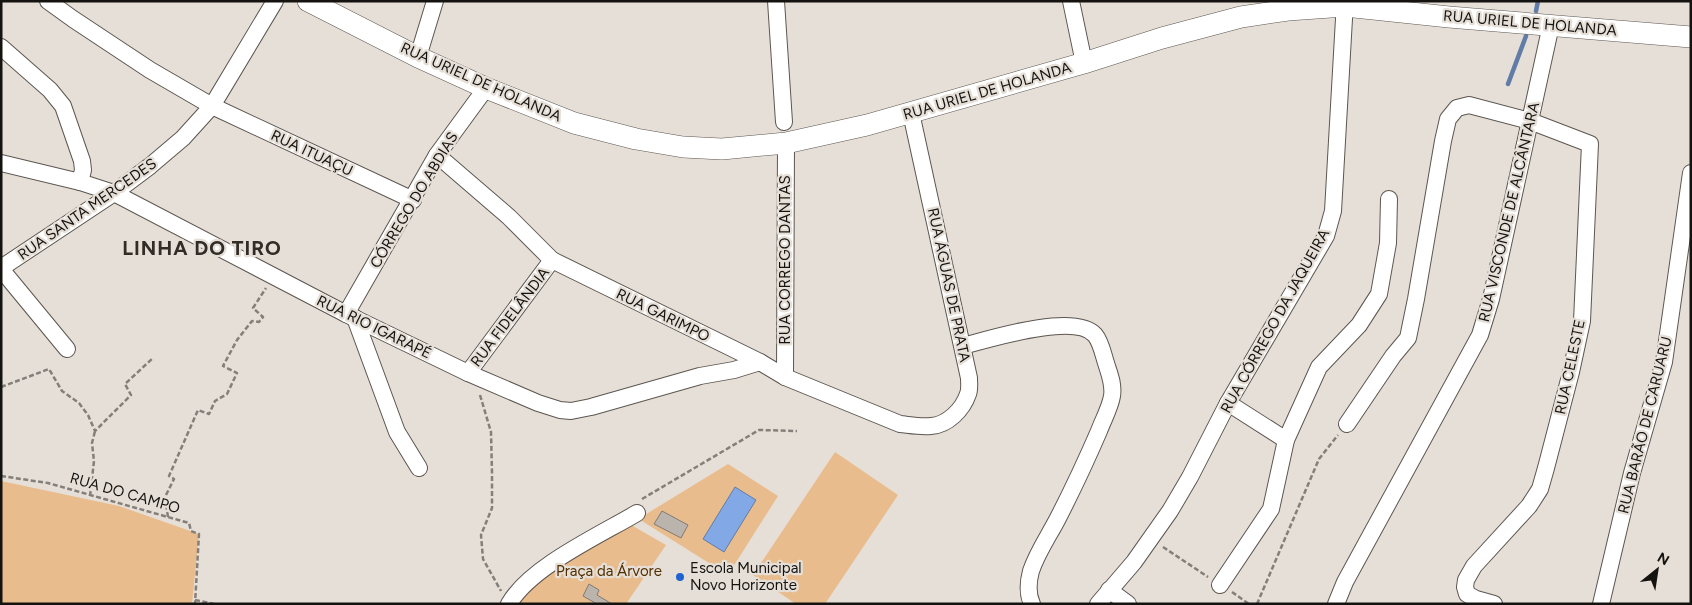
<svg xmlns="http://www.w3.org/2000/svg" width="1692" height="605" font-family="Figtree,sans-serif">
<style>
.green{fill:#e9bc8d}
.water{fill:#82a9e6;stroke:#617ca6}
.lines{fill:none;stroke-linecap:round;stroke-linejoin:round}
.stream{stroke:#617ca6;stroke-width:4.5}
.building{fill:#bbb4ad;stroke:#817a74}
.minor-casing{stroke:#5c5650;stroke-width:18}
.major-casing{stroke:#5c5650;stroke-width:22}
.path{stroke:#847f7a;stroke-width:2.5;stroke-dasharray:5 2.5;stroke-linecap:butt}
.minor{stroke:#fff;stroke-width:16}
.major{stroke:#fff;stroke-width:21}
.poi-dot{fill:#1f63cf;stroke:#e6dfd7;stroke-width:2}
.labels{text-anchor:middle;stroke-width:4.5;stroke-linejoin:round;paint-order:stroke}
.street-label{font-size:15px;fill:#151310;stroke:#e6dfd7}
.poi-label{font-size:15px;fill:#151310;stroke:#e6dfd7;text-anchor:start}
.park-label{font-size:15px;fill:#522f00;stroke:#e6dfd7}
.district-label{font-size:20px;font-weight:bold;letter-spacing:1px;fill:#322c27;stroke:#e6dfd7}
</style>
<rect width="100%" height="100%" fill="#e6dfd7"/>
<g class="green">
<polygon points="835,452 898,495 825,604 796,604 753,575"/>
<polygon points="728,464 778,496 728,575 642,521 642,519 643,516"/>
<polygon points="1,481 119,506 199,534 192,604 1,604"/>
<polygon points="626,522 666,545 626,604 517,604 537,578"/>
</g>
<polygon class="water" points="735,487 756,500 724,552 703,539"/>
<g class="lines">
<g class="stream">
<polyline points="1536,11 1538,1"/>
<polyline points="1508,84 1526,36"/>
</g>
</g>
<g class="building">
<polygon points="662,511 688,525 681,538 654,524"/>
<polygon points="589,584 599,590 597,595 612,604 597,604 583,596"/>
</g>
<g class="lines">
<defs>
<g id="minor">
<polyline points="48,1 73,19 150,70 212,106 413,200"/>
<polyline points="776,1 784,122"/>
<polyline points="1071,1 1084,63"/>
<polyline points="1,47 50,90 63,106 82,161 83,170 80,182"/>
<polyline points="418,57 435,1"/>
<path d="M437 155 509 217 552 260 760 362 785 377 900 424C910 425 920 427 931 426 948 425 963 409 968 394 970 389 969 383 969 378L911 113"/>
<polyline points="1,163 80,182 114,193 346,314 468,373 538,403 560,410 571,411 591,407 700,376 734,370 760,362"/>
<polyline points="1,268 114,193 150,166 183,138 212,106 275,1"/>
<polyline points="1,269 67,349"/>
<polyline points="346,314 437,155 486,88"/>
<polyline points="355,318 397,432 419,468"/>
<path d="M963 346C989 339 1075 312 1095 335 1101 342 1103 354 1106 363 1109 373 1114 384 1112 396 1110 408 1103 420 1099 431 1086 461 1072 491 1057 520 1048 537 1037 553 1031 571 1028 582 1027 593 1032 604"/>
<polyline points="468,373 552,260"/>
<polyline points="785,377 786,143"/>
<polyline points="1228,403 1286,440"/>
<polyline points="1347,424 1393,356 1408,338 1416,299 1443,141 1448,119 1457,108 1469,105 1530,121 1590,144 1582,321 1571,372 1546,468 1540,489 1529,506 1474,566 1466,580 1465,587 1467,594 1476,599 1494,604"/>
<polyline points="1220,585 1271,509 1286,440 1319,367 1359,325 1379,294 1388,243 1389,199"/>
<polyline points="1109,590 1128,604"/>
<path d="M509 604C530 567 600 535 637 513"/>
<polyline points="1098,604 1134,562 1170,511 1190,477 1228,403 1326,236 1333,211 1345,1"/>
<polyline points="1336,604 1345,582 1480,335 1491,299 1551,25"/>
<polyline points="1601,604 1632,473 1664,362 1691,173"/>
</g>
<polyline id="major" points="308,1 418,57 486,88 574,123 636,139 683,147 722,149 786,143 867,125 1084,63 1162,38 1241,17 1288,10 1345,6 1449,17 1691,37"/>
</defs>
<use href="#minor" class="minor-casing"/>
<use href="#major" class="major-casing"/>
<g class="path">
<polyline points="1,387 49,369 62,391 79,403 88,415 95,431 131,395 125,384 153,358"/>
<polyline points="480,395 491,432 492,473 492,508 481,535 483,559 501,591"/>
<polyline points="1,476 48,483 189,523 191,531 199,534 195,604"/>
<polyline points="90,496 94,461 92,443 95,431"/>
<polyline points="642,499 759,430 797,431"/>
<polyline points="168,517 165,497 174,479 169,476 198,410 209,414 215,401 227,394 237,373 223,366 237,340 252,321 259,322 263,317 253,308 266,288"/>
<polyline points="1163,547 1208,577"/>
<polyline points="1232,592 1249,604"/>
<polyline points="195,600 214,604"/>
<polyline points="1257,604 1319,459 1338,435"/>
</g>
<use href="#minor" class="minor"/>
<use href="#major" class="major"/>
</g>
<circle class="poi-dot" cx="680" cy="577" r="5"/>
<g class="labels">
<g class="street-label">
<text transform="translate(1530 23) rotate(5)" y="5">RUA URIEL DE HOLANDA</text>
<text transform="translate(481 82) rotate(24)" y="5">RUA URIEL DE HOLANDA</text>
<text transform="translate(987 91) rotate(-16)" y="5">RUA URIEL DE HOLANDA</text>
<text transform="translate(312 153) rotate(25)" y="5">RUA ITUAÇU</text>
<text transform="translate(414 200) rotate(-59)" y="5">CÓRREGO DO ABDIAS</text>
<text transform="translate(87 209) rotate(-35)" y="5">RUA SANTA MERCEDES</text>
<text transform="translate(1509 212) rotate(-77)" y="5">RUA VISCONDE DE ALCÂNTARA</text>
<text transform="translate(785 260) rotate(-90)" y="5">RUA CORREGO DANTAS</text>
<text transform="translate(949 285) rotate(78)" y="5">RUA ÁGUAS DE PRATA</text>
<text transform="translate(663 315) rotate(26)" y="5">RUA GARIMPO</text>
<text transform="translate(510 317) rotate(-53)" y="5">RUA FIDELÂNDIA</text>
<text transform="translate(1275 321) rotate(-61)" y="5">RUA CÓRREGO DA JAQUEIRA</text>
<text transform="translate(374 327) rotate(26)" y="5">RUA RIO IGARAPÉ</text>
<text transform="translate(1570 367) rotate(-78)" y="5">RUA CELESTE</text>
<text transform="translate(1645 425) rotate(-76)" y="5">RUA BARÃO DE CARUARU</text>
<text transform="translate(125 493) rotate(16)" y="5">RUA DO CAMPO</text>
</g>
<g class="poi-label">
<text x="690" y="573">Escola Municipal<tspan x="690" dy="17">Novo Horizonte</tspan></text>
</g>
<g class="park-label">
<text x="609" y="576">Praça da Árvore</text>
</g>
<g class="district-label">
<text x="202" y="255">LINHA DO TIRO</text>
</g>
</g>
<rect width="1692" height="605" fill="none" stroke="#151310" stroke-width="5"/>
<g transform="translate(1657 570) rotate(30)" stroke="#e6dfd7" stroke-width="4" paint-order="stroke">
<path d="M0-4L9 19L0 12L-9 19Z" fill="#151310"/>
<text y="-8" font-size="14" font-weight="bold" text-anchor="middle" fill="#151310">N</text>
</g>
</svg>
